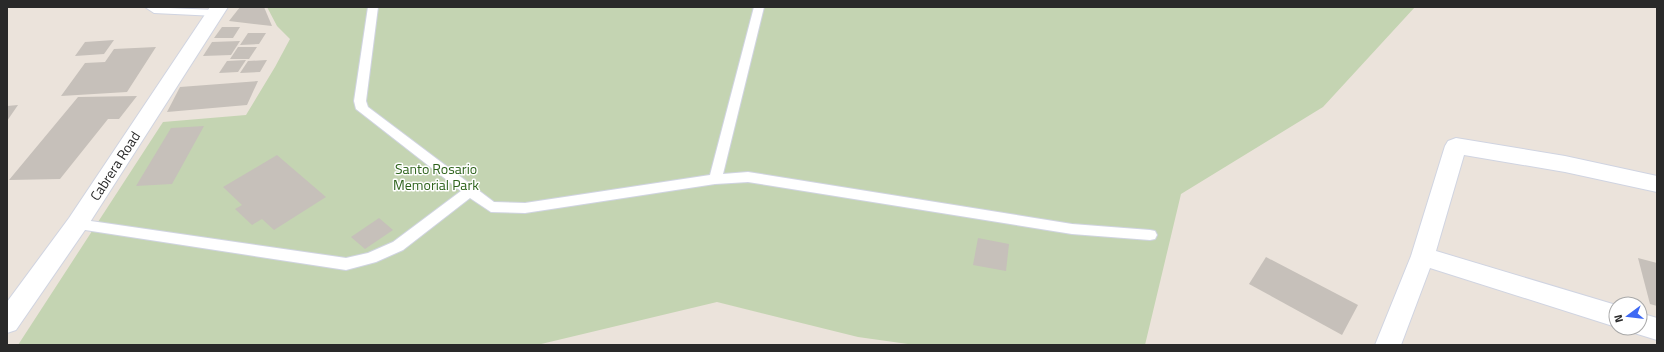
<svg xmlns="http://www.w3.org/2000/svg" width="1664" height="352" font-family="'Titillium Web',sans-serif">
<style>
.cemetery{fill:#c4d4b2}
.building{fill:#c6c0ba}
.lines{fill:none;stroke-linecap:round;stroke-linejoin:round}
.lane-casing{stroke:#d0d4e1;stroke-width:2}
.street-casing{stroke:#d0d4e1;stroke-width:2}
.secondary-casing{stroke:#d0d4e1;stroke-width:2}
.lane{fill:#fff;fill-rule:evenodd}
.street{fill:#fff;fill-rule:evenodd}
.secondary{fill:#fff;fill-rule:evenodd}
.labels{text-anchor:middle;stroke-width:3;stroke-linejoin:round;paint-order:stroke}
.street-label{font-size:14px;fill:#292929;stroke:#fff}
.park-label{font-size:14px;fill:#2e631c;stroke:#fff}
</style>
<rect width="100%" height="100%" fill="#ebe3db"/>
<polygon class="cemetery" points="267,7 1415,7 1323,107 1181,194 1145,345 915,345 858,337 717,302 537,345 18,345 163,122 246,115 275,67 290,39 277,26"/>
<g class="building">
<polygon points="240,7 264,7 272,26 229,21"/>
<polygon points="222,27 240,27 233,38 214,38"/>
<polygon points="248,33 266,33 259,44 240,45"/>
<polygon points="114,40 104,54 75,56 85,42"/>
<polygon points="240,41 231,55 203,56 212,42"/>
<polygon points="156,47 127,92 61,96 85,63 105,62 114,49"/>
<polygon points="238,47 257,47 249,59 230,59"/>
<polygon points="246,60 238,72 219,73 227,61"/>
<polygon points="267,60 260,72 240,73 248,61"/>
<polygon points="258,81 247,105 167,112 180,87"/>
<polygon points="137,96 119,119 108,119 60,179 9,180 78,97"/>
<polygon points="18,105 7,121 7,106"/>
<polygon points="204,126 172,184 136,186 171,128"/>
<polygon points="277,155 326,197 274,230 262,219 252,225 235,209 242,205 223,187"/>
<polygon points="379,218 393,230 365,249 351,237"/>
<polygon points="978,238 1009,244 1006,271 973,265"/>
<polygon points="1266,257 1358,305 1342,335 1249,284"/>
<polygon points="1638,258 1657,263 1657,306 1650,304"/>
</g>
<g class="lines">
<defs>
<g id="lane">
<polygon points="145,7 216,10 221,13 216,16 154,13"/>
<polygon points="368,7 378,7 366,101 368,107 494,202 525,203 710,175 754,7 764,7 723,174 748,172 1072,224 1150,230 1155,231 1157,235 1155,239 1150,240 1072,234 748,182 715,184 525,213 491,212 470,198 403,250 376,262 346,270 72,228 70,224 72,220 77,219 346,258 368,253 393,242 461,191 356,109 354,101"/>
</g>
<g id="street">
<polygon points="1456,138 1565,156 1657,176 1657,192 1565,172 1464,155 1436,251 1616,305 1616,327 1430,268 1401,345 1375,345 1411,256 1445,146 1448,141"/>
<polygon points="1640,313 1657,318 1657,340 1631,332 1629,328 1640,328"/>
</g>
<polygon id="secondary" points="210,7 228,7 85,230 16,330 7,333 7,302 69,218"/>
</defs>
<use href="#lane" class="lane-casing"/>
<use href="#street" class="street-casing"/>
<use href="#secondary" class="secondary-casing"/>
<use href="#lane" class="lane"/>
<use href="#street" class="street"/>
<use href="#secondary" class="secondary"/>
</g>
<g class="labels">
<g class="street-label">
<text transform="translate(115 166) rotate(-57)" y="5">Cabrera Road</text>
</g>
<g class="park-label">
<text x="436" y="174">Santo Rosario<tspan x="436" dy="16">Memorial Park</tspan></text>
</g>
</g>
<rect width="1664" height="352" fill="none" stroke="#292929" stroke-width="16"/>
<g transform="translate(1628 316) rotate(255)"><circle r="19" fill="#ffffff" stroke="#a9a9a9"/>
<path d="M0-3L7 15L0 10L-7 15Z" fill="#3e69f4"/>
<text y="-6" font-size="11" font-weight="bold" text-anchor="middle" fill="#292929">N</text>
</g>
</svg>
